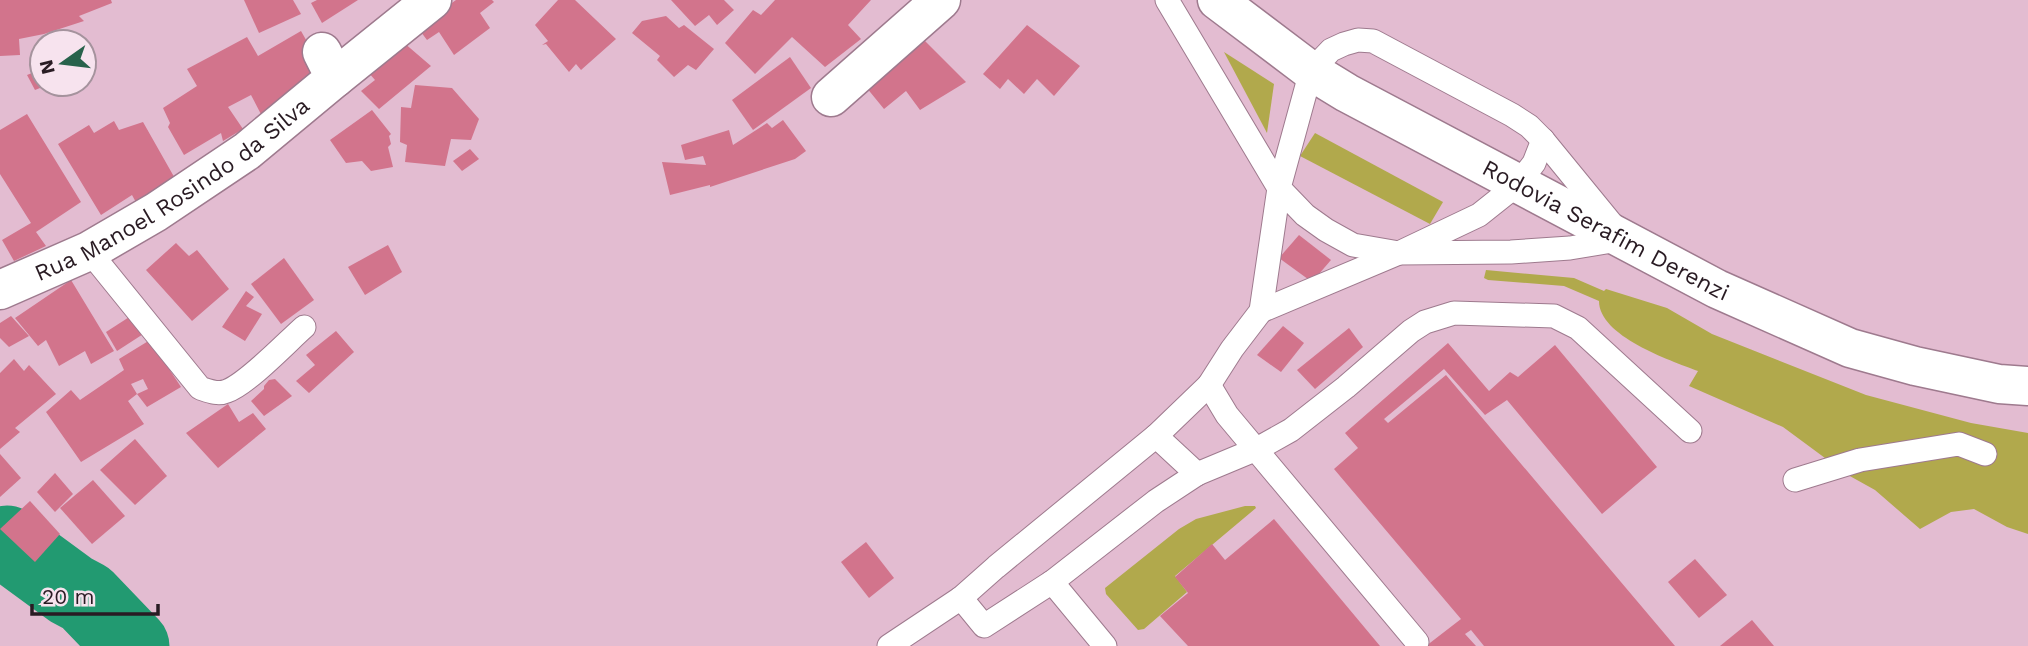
<svg xmlns="http://www.w3.org/2000/svg" width="2028" height="646" font-family="'Work Sans',sans-serif">
<style>
.green{fill:#b1a94c}
.lines{fill:none;stroke-linecap:round;stroke-linejoin:round}
.river{stroke:#229a71;stroke-width:75}
.building{fill:#d2748c}
.lane-casing{stroke:#9e7a8e;stroke-width:25}
.street-casing{stroke:#9e7a8e;stroke-width:41}
.secondary-casing{stroke:#9e7a8e;stroke-width:41}
.lane{stroke:#fff;stroke-width:23}
.street{stroke:#fff;stroke-width:38}
.secondary{stroke:#fff;stroke-width:38}
.labels{text-anchor:middle;stroke-width:6;stroke-linejoin:round;paint-order:stroke}
.street-label{font-size:23px;fill:#291b23;stroke:#f7e3ee}
</style>
<rect width="100%" height="100%" fill="#e3bcd1"/>
<g class="green">
<polygon points="1224,52 1274,84 1267,133"/>
<polygon points="1315,133 1443,202 1430,224 1300,156"/>
<path d="M1486 270 1574 278 1604 291 1606 289 1667 308 1712 334 1866 395 1971 423 2028 433V534L2007 527 1974 509 1951 512 1920 529 1875 490 1848 475 1783 427 1689 386 1698 371C1669 360 1599 336 1599 301L1564 286 1488 280 1484 278Z"/>
<polygon points="1245,506 1255,506 1256,508 1175,576 1187,592 1144,629 1138,630 1106,594 1105,588 1179,529 1196,519"/>
</g>
<g class="lines">
<polyline class="river" points="7,543 71,590 86,598 132,646"/>
</g>
<g class="building">
<polygon points="0,0 111,0 112,3 79,16 84,21 44,34 19,39 20,55 0,56"/>
<polygon points="244,0 293,0 301,14 259,33"/>
<polygon points="317,0 358,0 322,23 311,3"/>
<polygon points="456,0 492,0 494,2 480,13 490,28 454,55 439,32 427,40 418,28"/>
<polygon points="558,0 575,0 616,39 581,70 576,64 569,72 546,44 542,45 548,41 535,25"/>
<polygon points="671,0 724,0 734,10 717,25 709,15 695,26"/>
<polygon points="775,0 871,0 848,25 861,39 825,67 792,37 755,74 725,43 753,10 761,15"/>
<polygon points="666,16 679,28 684,25 714,49 696,70 688,65 674,77 657,60 660,56 632,33 642,21"/>
<polygon points="1027,25 1080,66 1054,96 1037,79 1024,94 1008,79 1000,89 983,74"/>
<polygon points="301,31 330,82 264,120 251,95 228,107 243,129 223,141 221,133 184,155 168,127 170,123 163,108 197,86 187,69 247,37 258,56"/>
<polygon points="918,34 966,82 920,110 906,91 884,109 866,87"/>
<polygon points="396,36 431,66 379,109 361,91 375,80 362,65"/>
<polygon points="790,57 811,88 753,130 732,100"/>
<polygon points="42,69 42,84 50,84 35,90 27,75"/>
<polygon points="415,85 452,88 479,119 471,140 451,139 445,166 405,162 407,145 400,142 401,107 411,108"/>
<polygon points="372,110 391,134 389,136 391,144 388,147 393,167 371,171 362,161 346,163 330,140"/>
<polygon points="27,114 81,202 36,232 46,246 14,261 2,240 31,223 0,174 0,130"/>
<polygon points="783,120 806,151 795,159 710,187 710,185 670,195 662,162 706,165 703,156 685,160 681,145 729,130 733,145 767,123 772,128"/>
<polygon points="114,121 119,130 143,122 177,182 138,206 132,195 101,215 58,144 89,125 94,133"/>
<polygon points="470,149 479,159 462,171 453,161"/>
<polygon points="1299,235 1331,260 1312,282 1279,258"/>
<polygon points="176,243 189,256 197,250 229,289 192,321 146,270"/>
<polygon points="388,245 402,272 365,295 348,267"/>
<polygon points="284,258 314,300 281,324 251,284"/>
<polygon points="71,280 114,351 91,364 85,351 59,366 46,340 38,346 15,318"/>
<polygon points="246,291 254,297 246,306 262,314 245,341 222,327"/>
<polygon points="137,312 151,329 117,351 106,332"/>
<polygon points="11,316 29,336 9,347 0,338 0,323"/>
<polygon points="1283,326 1304,343 1281,372 1257,355"/>
<polygon points="1349,328 1363,347 1315,389 1297,370"/>
<polygon points="336,331 354,352 309,393 296,381 315,365 306,355"/>
<polygon points="150,340 181,387 147,407 137,394 148,389 143,379 131,384 137,394 128,401 144,424 81,462 46,412 71,390 80,400 124,370 119,359"/>
<polygon points="1448,343 1489,391 1510,372 1518,377 1555,345 1657,467 1602,514 1507,400 1485,415 1444,369 1384,419 1388,423 1446,375 1675,646 1484,646 1471,630 1465,634 1476,646 1426,646 1461,619 1334,469 1358,448 1345,433"/>
<polygon points="14,359 24,371 29,365 56,394 15,428 20,432 0,449 0,373"/>
<polygon points="275,379 292,396 264,416 251,401 264,389 264,386 269,380"/>
<polygon points="228,404 239,422 253,413 266,429 218,468 186,433"/>
<polygon points="135,439 167,476 135,505 100,470"/>
<polygon points="0,454 21,478 0,497"/>
<polygon points="55,473 73,494 55,512 37,492"/>
<polygon points="93,480 125,516 92,544 60,508"/>
<polygon points="30,501 60,534 35,562 0,529"/>
<polygon points="1274,519 1380,646 1188,646 1160,616 1188,593 1175,577 1212,544 1225,560"/>
<polygon points="866,542 894,578 869,598 841,562"/>
<polygon points="1695,559 1727,595 1699,618 1668,582"/>
<polygon points="1752,620 1774,646 1720,646"/>
</g>
<g class="lines">
<defs>
<g id="lane">
<path d="M89 251 200 388C209 391 218 395 227 391 247 384 286 343 304 327"/>
<polyline points="1261,311 1399,253 1479,215 1518,184 1534,163 1543,140"/>
<polyline points="1209,385 1227,415 1417,642"/>
<polyline points="1156,436 1197,474"/>
<polyline points="1795,480 1860,460 1959,444 1985,454"/>
<polyline points="1052,582 1105,646"/>
<polyline points="961,598 984,626 1052,582 1156,501 1197,474 1257,449 1291,430 1346,387 1411,331 1425,322 1454,313 1554,316 1578,328 1690,431"/>
<polyline points="889,646 961,598 996,567 1156,436 1209,385 1232,349 1261,311 1279,188 1311,71 1331,50 1344,44 1358,40 1373,41 1512,115 1529,126 1543,140 1624,239 1570,248 1511,252 1399,253 1353,245 1326,230 1305,215 1279,188 1167,0"/>
</g>
<g id="street">
<polyline points="335,78 432,0"/>
<polyline points="831,97 941,0"/>
<path id="s1" d="M0 290 89 251 156 212 247 151 335 78 322 52"/>
</g>
<g id="secondary">
<path id="s2" d="M1217 0 1311 71 1347 93 1717 289 1850 348 1915 366 1999 384 2028 386"/>
</g>
</defs>
<use href="#lane" class="lane-casing"/>
<use href="#street" class="street-casing"/>
<use href="#secondary" class="secondary-casing"/>
<use href="#lane" class="lane"/>
<use href="#street" class="street"/>
<use href="#secondary" class="secondary"/>
</g>
<g class="labels">
<g class="street-label">
<text dy="8" stroke="none"><textPath href="#s1" startOffset="200">Rua Manoel Rosindo da Silva</textPath></text>
<text dy="8" stroke="none"><textPath href="#s2" startOffset="453">Rodovia Serafim Derenzi</textPath></text>
</g>
</g>
<g transform="translate(63 63) rotate(256)"><circle r="33" fill="#f7e3ee" stroke="#a5939d" stroke-width="2"/>
<path d="M0-5L12 26L0 18L-12 26Z" fill="#28624b"/>
<text y="-10" font-size="19" font-weight="bold" text-anchor="middle" fill="#291b23">N</text>
</g>
<path d="M32 604v10h126v-10" fill="none" stroke="#291b23" stroke-width="3.5"/>
<text x="42" y="604" font-size="21" fill="#291b23" stroke="#f7e3ee" stroke-width="5" paint-order="stroke">20 m</text>
</svg>
